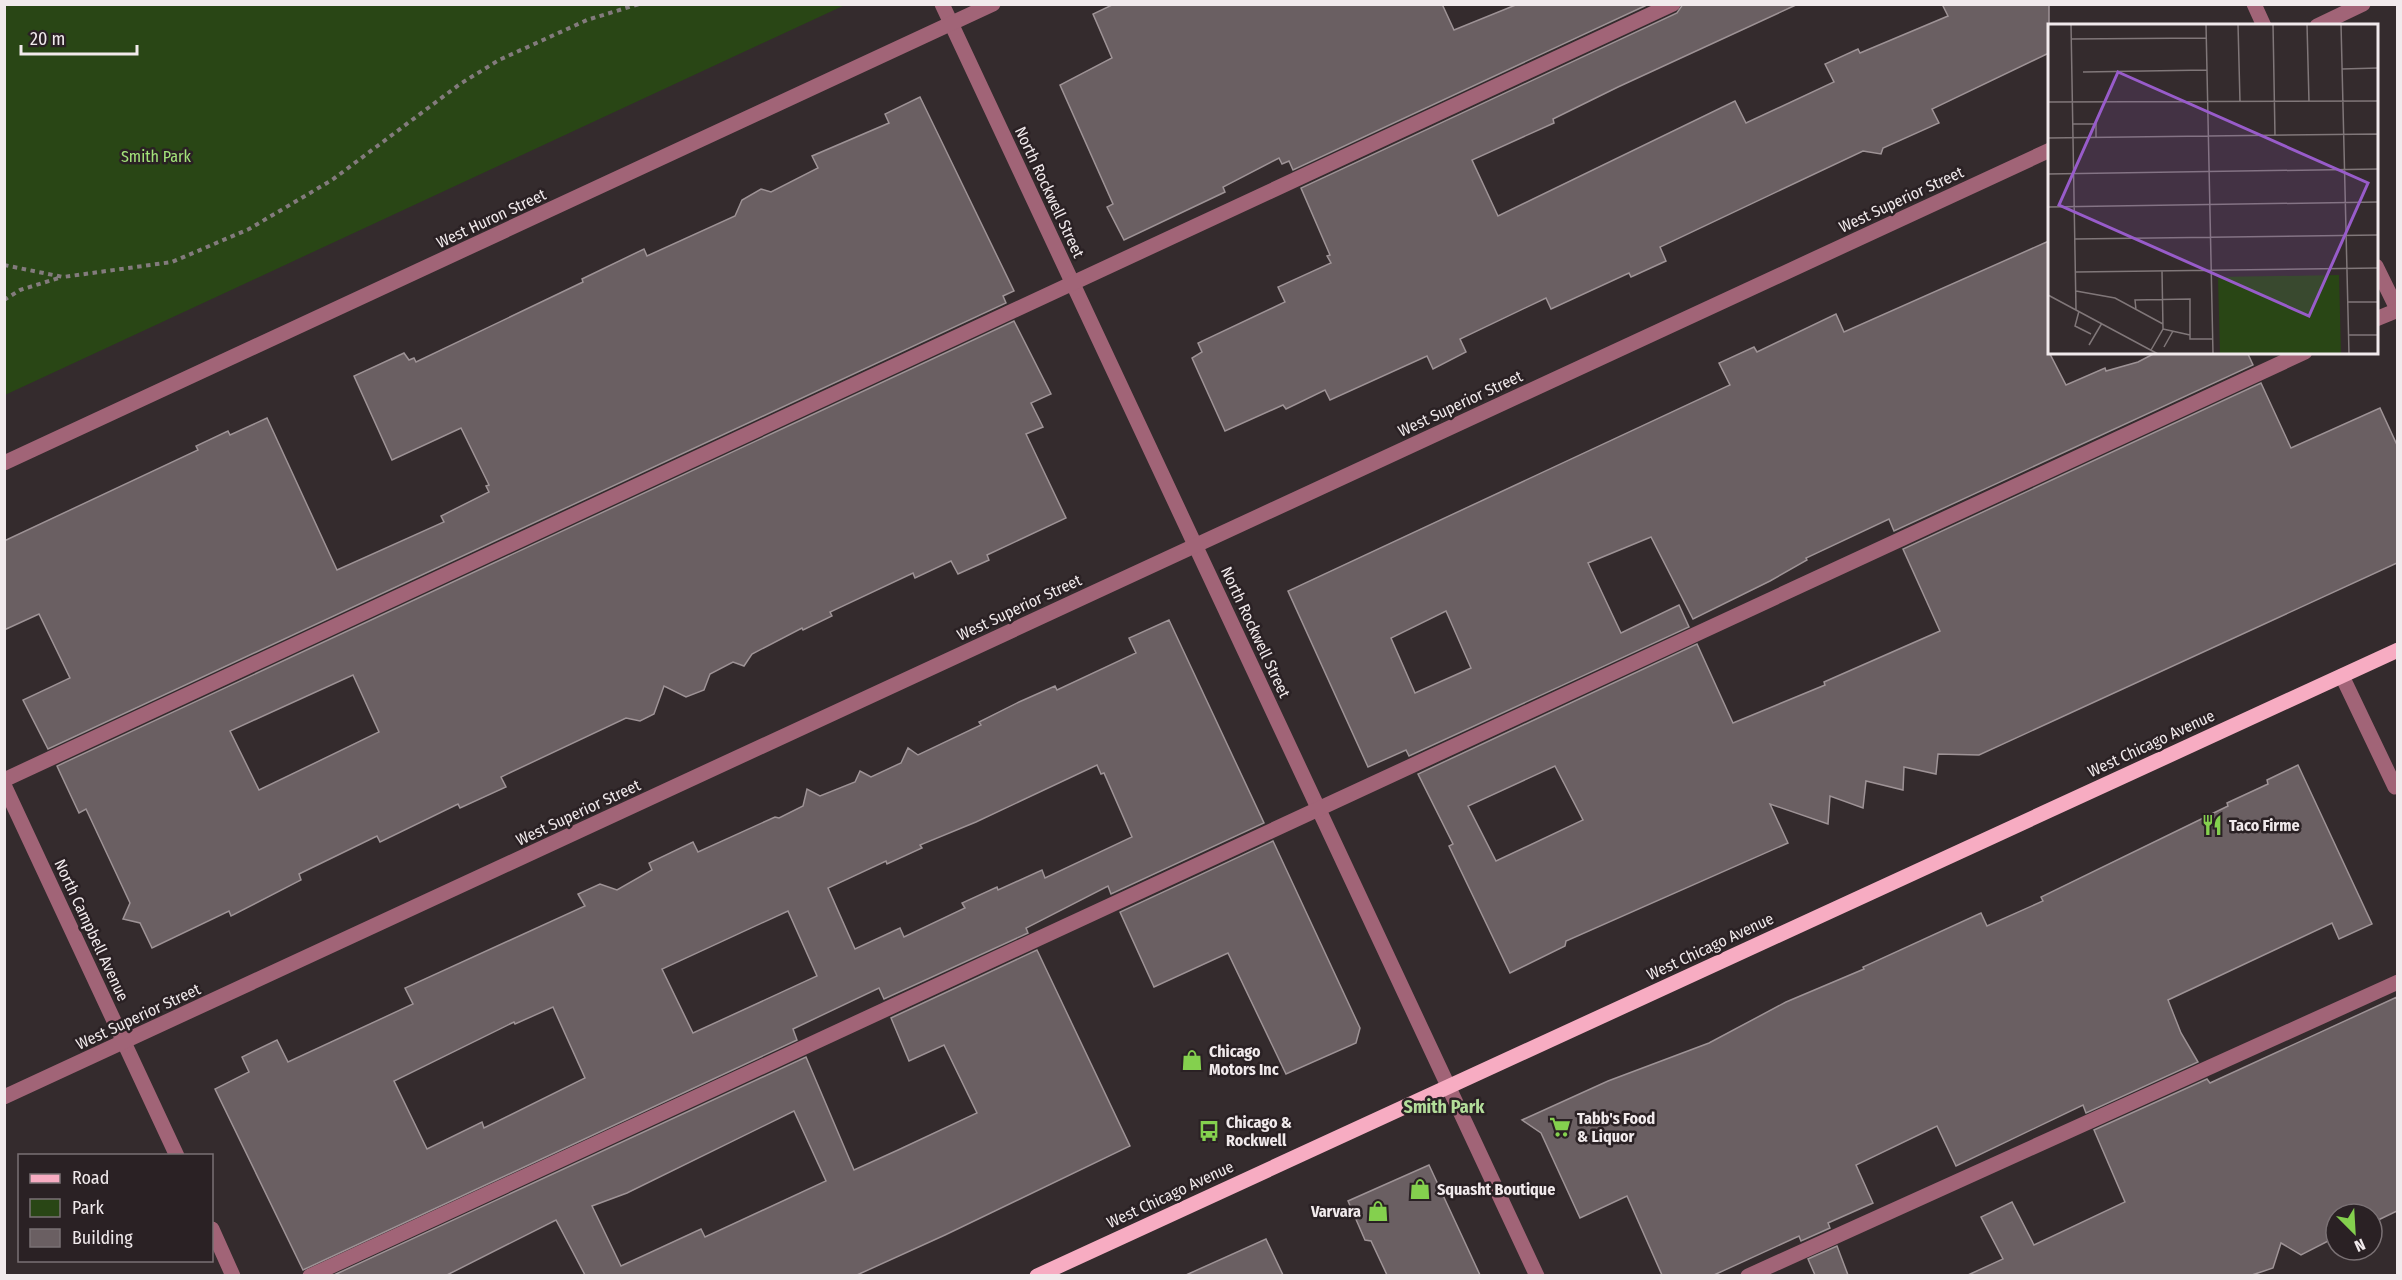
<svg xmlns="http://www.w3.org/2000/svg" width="2402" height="1280" font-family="'Fira Sans Condensed',sans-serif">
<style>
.green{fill:#294615}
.building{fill:#6a5f62;stroke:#9e9396;stroke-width:1.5;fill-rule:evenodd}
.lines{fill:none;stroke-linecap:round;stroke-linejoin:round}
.path{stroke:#837b7d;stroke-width:4;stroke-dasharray:4.5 4.5;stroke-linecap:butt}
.minor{stroke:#a16477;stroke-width:15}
.major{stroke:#f7acc2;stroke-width:15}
.labels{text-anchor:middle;stroke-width:5;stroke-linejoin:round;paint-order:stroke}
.park-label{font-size:16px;fill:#a3e37a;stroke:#2a2124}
.street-label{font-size:16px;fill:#f1eaec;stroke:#2a2124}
.poi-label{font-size:16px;font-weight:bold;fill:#f1eaec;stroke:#2a2124;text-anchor:start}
.neighbourhood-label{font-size:18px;font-weight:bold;fill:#b3dd9a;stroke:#2a2124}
.inset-road{fill:none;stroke:#807779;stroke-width:1.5}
.view{fill:#985cca;fill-opacity:0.15;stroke:#985cca;stroke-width:3}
.inset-edge{fill:none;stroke:#f1eaec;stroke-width:3}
</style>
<rect width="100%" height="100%" fill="#342b2d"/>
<polygon class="green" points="5,4 845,4 845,5 5,395"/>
<g class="building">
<polygon points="1114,4 1442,4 1454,30 1518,4 1649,4 1293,170 1289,161 1282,164 1279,158 1223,187 1225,192 1124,240 1107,207 1113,204 1060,85 1112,58 1093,14"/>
<polygon points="1683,4 1798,4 1618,87 1553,119 1554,123 1472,160 1498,216 1735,101 1746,123 1834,82 1825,64 1858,49 1860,53 1948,16 1942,4 2049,4 2049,53 1932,109 1939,123 1883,148 1881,154 1863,151 1660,247 1666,261 1631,277 1629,273 1551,309 1546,298 1460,339 1466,352 1433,369 1427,356 1330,400 1325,390 1286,409 1283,405 1225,431 1192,358 1202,352 1198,343 1285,302 1278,287 1331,263 1327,256 1330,255 1301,188 1677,13"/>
<polygon points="920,97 1014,291 1003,296 1006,303 48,749 23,700 70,678 39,614 4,630 4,541 198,450 196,446 228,431 230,435 267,418 337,570 444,522 441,516 489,492 486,486 489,485 461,428 392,460 354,376 404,353 409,360 414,358 416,362 583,282 582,279 644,249 647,256 735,216 742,200 761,189 771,192 818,168 812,156 889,123 885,114"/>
<path d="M2049 241V352L2066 385 2105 368 2106 371 2138 362 2157 352H2247L2253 365 1894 531 1889 519 1806 558 1807 560 1770 581 1693 619 1651 537 1588 563 1621 633 1679 605 1689 627 1409 756 1406 750 1368 767 1288 591 1730 385 1719 363 1754 347 1757 352 1836 314 1844 332ZM1446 611 1471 668 1415 693 1391 638Z"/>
<path d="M1014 321 1051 394 1031 403 1043 427 1026 434 1066 518 987 555 989 560 958 574 951 561 915 578 913 573 830 612 832 616 803 630 802 628 752 654 744 666 733 662 710 674 704 690 686 697 664 686 654 714 640 721 626 718 501 777 506 787 460 808 458 804 380 842 377 836 299 874 301 880 231 916 229 911 152 948 140 923 123 919 130 903 86 809 79 813 57 766ZM353 675 379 732 259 790 230 731Z"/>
<path d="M2261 383 2291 448 2380 408 2397 445V563L1979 755 1938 754 1936 774 1904 767 1903 790 1866 781 1863 808 1830 796 1828 824 1770 804 1788 843 1566 941 1565 946 1510 973 1449 846 1453 844 1418 774 1697 644 1733 723 1825 685 1824 682 1940 631 1903 549ZM1555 766 1583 820 1496 861 1468 806Z"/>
<path d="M1169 620 1264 823 1111 894 1108 886 1026 928 1028 933 884 999 879 988 793 1029 797 1040 303 1270 215 1089 249 1072 242 1057 277 1040 288 1062 413 1004 405 988 585 906 578 894 600 884 617 890 652 870 649 863 693 842 698 852 775 817 779 818 803 806 807 789 820 796 855 782 860 771 871 777 901 763 908 748 918 755 981 725 979 722 1019 702 1055 686 1057 690 1136 653 1129 638ZM1097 765 1101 774 1104 773 1132 837 1045 878 1042 870 998 890 997 887 962 903 965 908 904 937 900 928 855 949 828 888 886 861 887 864 922 848 920 845 976 822ZM788 911 817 976 693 1033 662 969ZM553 1007 585 1078 484 1128 482 1122 427 1149 394 1081 514 1022 515 1024Z"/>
<polygon points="2298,765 2372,924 2339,939 2332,923 2168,1000 2181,1033 2198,1062 2086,1113 2083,1105 1956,1166 1937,1126 1856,1165 1873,1203 1828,1223 1830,1228 1801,1241 1799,1236 1714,1275 1662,1275 1627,1196 1580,1218 1541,1133 1522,1120 1608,1081 1709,1043 1786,1002 1864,969 1863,967 1981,913 1987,926 2043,901 2041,897 2228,806 2227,803 2268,784 2267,780"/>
<polygon points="1273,841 1360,1028 1356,1043 1286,1074 1228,953 1154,987 1120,912"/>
<path d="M1037 950 1130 1146 945 1235 857 1275H585L556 1220 447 1275H334L806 1057 854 1170 898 1150 977 1113 944 1045 909 1061 891 1018ZM794 1111 826 1181 705 1237 701 1229 621 1266 592 1206 627 1193Z"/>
<polygon points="2397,997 2397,1211 2372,1223 2372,1214 2336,1214 2336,1237 2301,1255 2281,1243 2273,1268 2252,1275 1968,1275 2003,1259 1981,1217 2012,1202 2034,1245 2125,1202 2094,1130 2207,1079 2210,1083"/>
<polygon points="1429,1165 1480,1275 1387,1275 1371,1241 1365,1240 1348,1201"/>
<polygon points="1266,1239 1283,1275 1186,1275"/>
<polygon points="1837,1246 1848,1275 1815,1275 1808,1259"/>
</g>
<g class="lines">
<g class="path">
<polyline points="4,265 63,277 172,262 249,229 332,180 460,84 499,60 587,20 639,4"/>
<polyline points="4,300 20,290 62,277"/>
</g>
<g class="minor">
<polyline points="942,4 1537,1276"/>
<polyline points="2254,4 2264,26"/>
<polyline points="2317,26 2363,4"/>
<polyline points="2376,266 2398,311"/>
<polyline points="2376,319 2398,310"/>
<polyline points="4,463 993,4"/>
<polyline points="2342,676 2395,787 2398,786"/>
<polyline points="4,780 1673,4"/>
<polyline points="4,785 177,1156"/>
<polyline points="4,1097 2050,150"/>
<polyline points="212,1229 233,1276"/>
<polyline points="310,1276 2305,352"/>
<polyline points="1748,1276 2398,982"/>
</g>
<polyline class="major" points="1037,1276 2398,650"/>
</g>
<defs>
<symbol id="restaurant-bare" viewBox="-9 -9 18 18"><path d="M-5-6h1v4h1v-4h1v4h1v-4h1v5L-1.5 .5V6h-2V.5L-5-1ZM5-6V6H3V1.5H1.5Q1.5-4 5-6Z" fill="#84d04e" stroke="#2a2124" stroke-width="2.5" paint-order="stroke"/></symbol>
<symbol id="shop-bare" viewBox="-9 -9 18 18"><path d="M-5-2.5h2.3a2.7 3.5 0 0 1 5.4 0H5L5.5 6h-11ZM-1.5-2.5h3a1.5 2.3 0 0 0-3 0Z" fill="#84d04e" stroke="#2a2124" stroke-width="2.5" paint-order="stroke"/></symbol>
<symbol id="supermarket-bare" viewBox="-9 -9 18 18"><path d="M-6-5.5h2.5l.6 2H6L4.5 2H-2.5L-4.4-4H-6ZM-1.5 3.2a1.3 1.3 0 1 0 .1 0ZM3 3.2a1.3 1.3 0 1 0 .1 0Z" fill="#84d04e" stroke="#2a2124" stroke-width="2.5" paint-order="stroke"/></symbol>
<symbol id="bus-bare" viewBox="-9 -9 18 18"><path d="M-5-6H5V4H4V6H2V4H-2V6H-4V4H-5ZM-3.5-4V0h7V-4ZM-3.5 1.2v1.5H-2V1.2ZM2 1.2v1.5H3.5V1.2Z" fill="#84d04e" stroke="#2a2124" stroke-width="2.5" paint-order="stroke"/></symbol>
</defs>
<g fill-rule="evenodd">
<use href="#restaurant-bare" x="2197" y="810" width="30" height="30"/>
<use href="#shop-bare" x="1177" y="1045" width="30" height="30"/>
<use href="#supermarket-bare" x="1545" y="1112" width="30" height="30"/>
<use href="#bus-bare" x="1194" y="1116" width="30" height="30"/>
<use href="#shop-bare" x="1405" y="1174" width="30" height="30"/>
<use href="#shop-bare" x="1363" y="1196" width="30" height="30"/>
</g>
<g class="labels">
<g class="park-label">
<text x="156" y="162">Smith Park</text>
</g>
<g class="street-label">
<text transform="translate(1050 192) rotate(65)" y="6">North Rockwell Street</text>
<text transform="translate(1901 199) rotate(-25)" y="6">West Superior Street</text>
<text transform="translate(491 218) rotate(-25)" y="6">West Huron Street</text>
<text transform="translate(1460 403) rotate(-25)" y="6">West Superior Street</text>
<text transform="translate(1019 607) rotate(-25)" y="6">West Superior Street</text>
<text transform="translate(1256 632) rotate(65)" y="6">North Rockwell Street</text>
<text transform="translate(2151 743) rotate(-25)" y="6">West Chicago Avenue</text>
<text transform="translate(578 812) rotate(-25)" y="6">West Superior Street</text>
<text transform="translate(92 930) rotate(65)" y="6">North Campbell Avenue</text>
<text transform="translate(1710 946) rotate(-25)" y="6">West Chicago Avenue</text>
<text transform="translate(138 1016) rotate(-25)" y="6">West Superior Street</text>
<text transform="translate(1170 1194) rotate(-25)" y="6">West Chicago Avenue</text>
</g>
<g class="poi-label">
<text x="2229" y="831">Taco Firme</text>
<text x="1209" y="1057">Chicago<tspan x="1209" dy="18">Motors Inc</tspan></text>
<text x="1577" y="1124">Tabb's Food<tspan x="1577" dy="18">&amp; Liquor</tspan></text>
<text x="1226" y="1128">Chicago &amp;<tspan x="1226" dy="18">Rockwell</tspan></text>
<text x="1437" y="1195">Squasht Boutique</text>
<text x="1361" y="1217" text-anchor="end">Varvara</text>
</g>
<g class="neighbourhood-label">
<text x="1444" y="1113">Smith Park</text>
</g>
</g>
<g transform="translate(2048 24)">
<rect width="330" height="330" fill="#342b2d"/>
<path d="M291 251 293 330H172L170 253Z" fill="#294615"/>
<path class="inset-road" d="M23 0 28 286M158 0 165 330M190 0 192 78M225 0 227 112M259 0 261 78M293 0 301 330M23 15 158 14M294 45 330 44M35 48 159 46M0 78 330 77M25 100H48V114M330 110V138M0 114 330 110M0 150 330 145M0 183 330 178M27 215 330 211M28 248 330 244M28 267 67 274 115 300M0 271 110 330M299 278H330M88 286 87 276 142 275V315H164M31 287 27 302 43 310M115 305 142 311M301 311H330M41 321 54 299M116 323 125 307M103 326 115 305 114 247"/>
<path class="view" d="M70 48 320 159 261 292 11 181Z"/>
<rect width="330" height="330" class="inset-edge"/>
</g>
<rect width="2402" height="1280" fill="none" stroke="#f1eaec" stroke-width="12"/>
<rect x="18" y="1154" width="195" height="108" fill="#2a2124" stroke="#7a7174" stroke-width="1.5"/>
<rect x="30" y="1174" width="30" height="9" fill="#f7acc2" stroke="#7a7174" stroke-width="1.5"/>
<text x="72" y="1184" font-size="18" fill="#f1eaec">Road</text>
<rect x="30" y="1199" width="30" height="18" fill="#294615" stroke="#7a7174" stroke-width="1.5"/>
<text x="72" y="1214" font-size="18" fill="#f1eaec">Park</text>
<rect x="30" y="1229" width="30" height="18" fill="#6a5f62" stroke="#7a7174" stroke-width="1.5"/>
<text x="72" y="1244" font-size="18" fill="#f1eaec">Building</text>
<g transform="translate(2354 1232) rotate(156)"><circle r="28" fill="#2a2124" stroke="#7a7174" stroke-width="1.5"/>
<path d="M0-4.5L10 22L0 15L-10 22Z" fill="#84d04e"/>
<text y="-9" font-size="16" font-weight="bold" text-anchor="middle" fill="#f1eaec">N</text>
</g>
<path d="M21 45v9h116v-9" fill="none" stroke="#f1eaec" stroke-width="3"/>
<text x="30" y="45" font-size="18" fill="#f1eaec" stroke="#2a2124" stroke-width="4.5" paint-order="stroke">20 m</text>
</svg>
